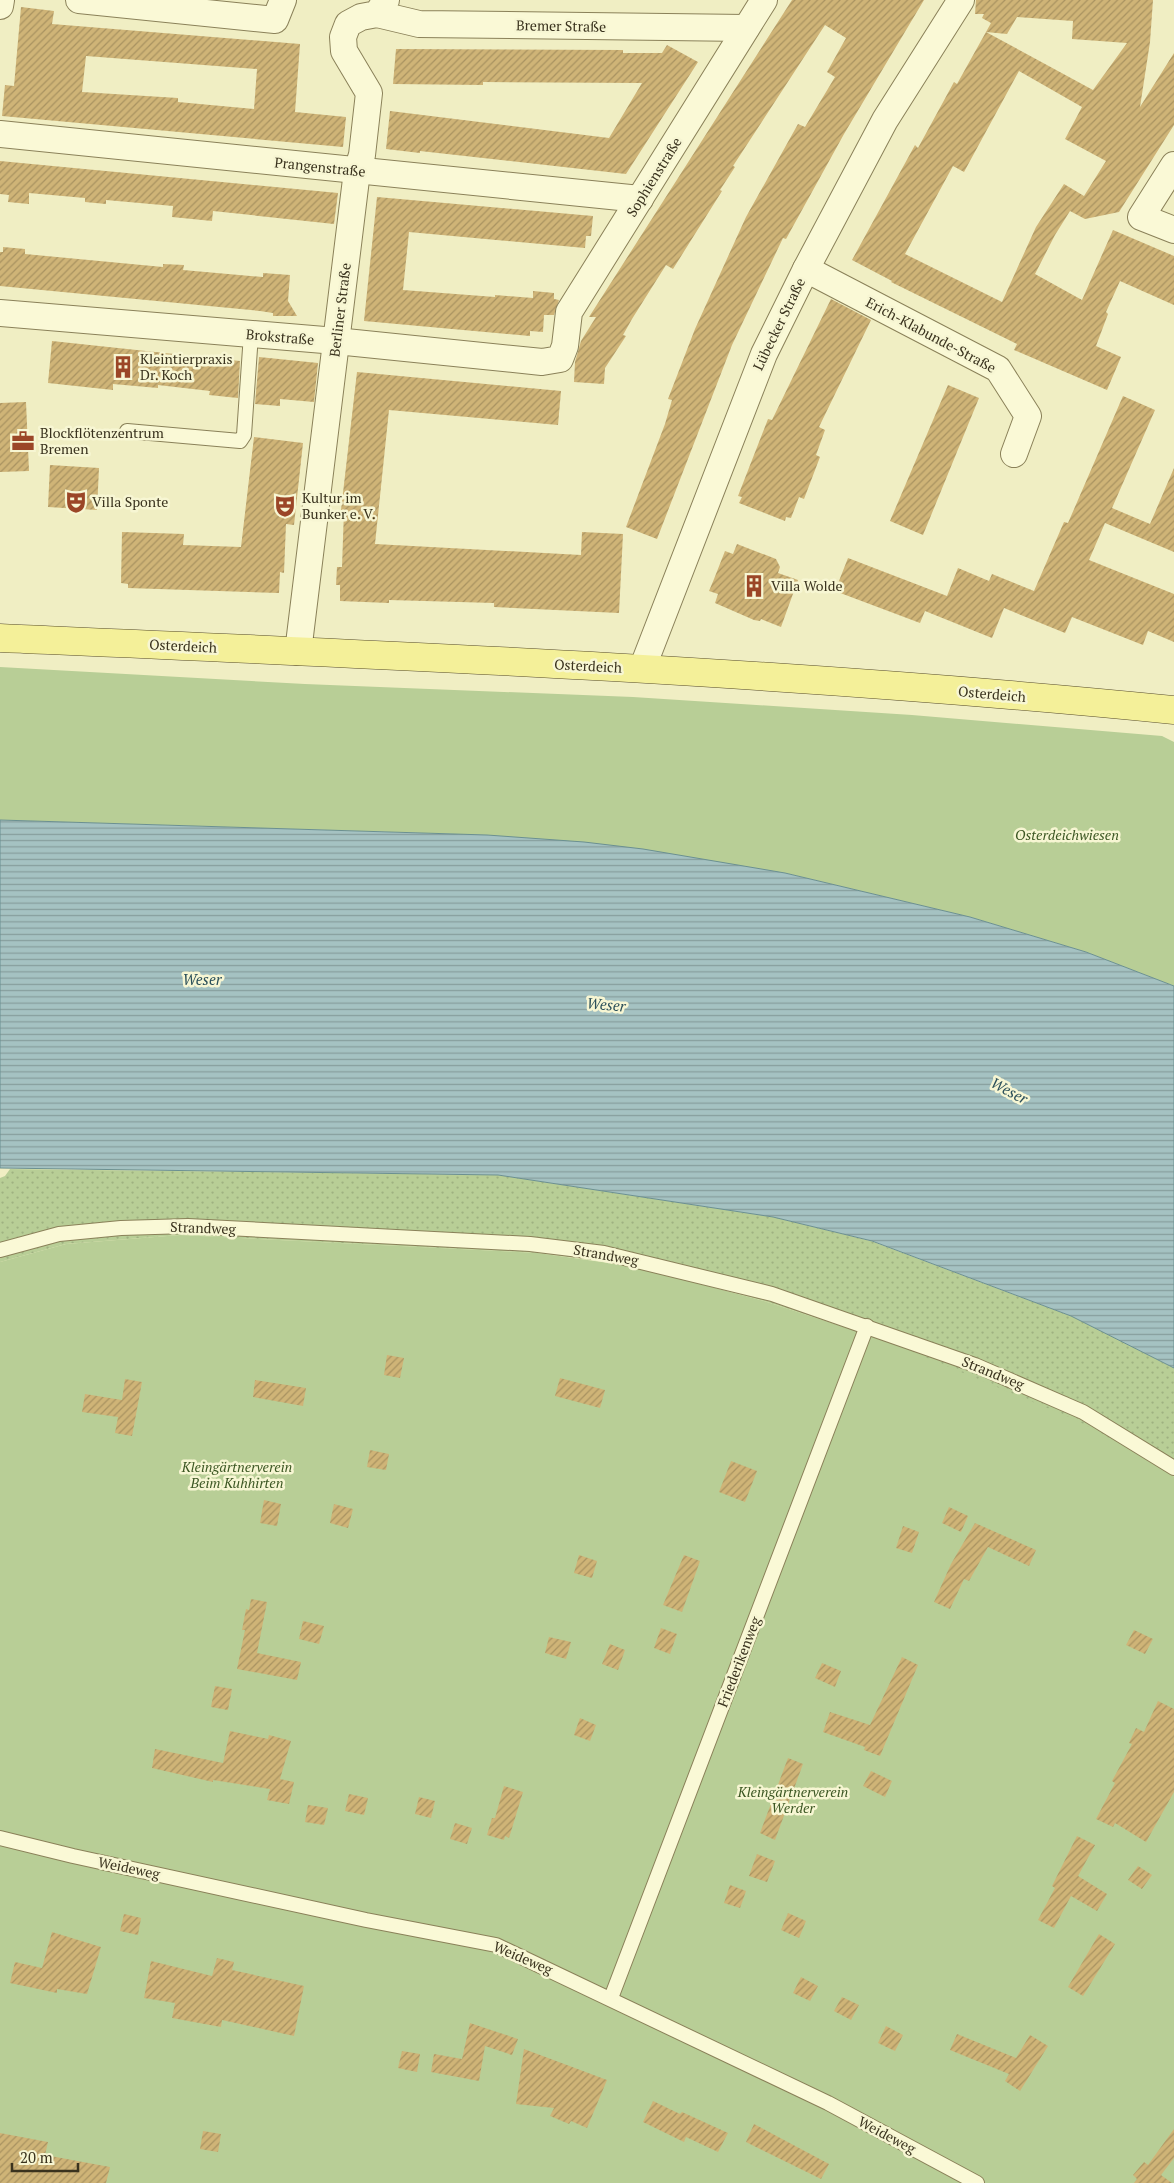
<svg xmlns="http://www.w3.org/2000/svg" width="1174" height="2183" font-family="'PT Serif',serif">
<style>
.grass{fill:url(#grass-dots)}
.green{fill:#b8ce96}
.water{fill:url(#water-rules);stroke:#6b9091}
.building{fill:url(#building-hatch);fill-rule:evenodd}
.lines{fill:none;stroke-linecap:round;stroke-linejoin:round}
.lane-casing{stroke:#8a8159;stroke-width:16}
.street-casing{stroke:#8a8159;stroke-width:28}
.primary-casing{stroke:#584d2d;stroke-width:29}
.lane{stroke:#faf9d6;stroke-width:14}
.street{stroke:#faf9d6;stroke-width:26}
.primary{stroke:#f4f099;stroke-width:28}
.labels{text-anchor:middle;stroke-width:5;stroke-linejoin:round;paint-order:stroke}
.street-label{font-size:14px;fill:#3a331e;stroke:#f7f6d3}
.poi-label{font-size:14px;fill:#3a331e;stroke:#f7f6d3;text-anchor:start}
.park-label{font-size:14px;font-style:italic;fill:#3c5723;stroke:#f7f6d3}
.water-label{font-size:15px;font-style:italic;fill:#2c505a;stroke:#f7f6d3}
</style>
<defs>
<pattern id="grass-dots" width="8" height="8" patternUnits="userSpaceOnUse" patternTransform="scale(1.25)"><rect width="8" height="8" fill="#b8ce96"/><path d="M2 2h.1M6 6h.1" fill="none" stroke="#9fb181" stroke-width="1.8" stroke-linecap="round"/></pattern>
<pattern id="water-rules" width="6" height="5" patternUnits="userSpaceOnUse" patternTransform="scale(1.25)"><rect width="6" height="5" fill="#a5c2c2"/><path d="M0 2.5h6" fill="none" stroke="#879e9d"/></pattern>
<pattern id="building-hatch" width="6" height="6" patternUnits="userSpaceOnUse" patternTransform="scale(1.25)"><rect width="6" height="6" fill="#cfb477"/><path d="M-1 1l2-2M0 6l6-6M5 7l2-2" fill="none" stroke="#a99361"/></pattern>
</defs>
<rect width="100%" height="100%" fill="#f0eec3"/>
<polygon class="grass" points="10,1169 498,1175 773,1217 871,1241 1071,1316 1174,1368 1174,1477 1157,1464 884,1340 764,1301 637,1266 538,1253 180,1235 66,1244 0,1262 0,1178 5,1176"/>
<g class="green">
<polygon points="0,667 305,684 633,697 912,715 1162,736 1174,742 1174,986 1086,952 970,917 785,873 487,835 0,820"/>
<polygon points="180,1235 538,1253 637,1267 764,1301 884,1340 1076,1420 1157,1464 1174,1477 1174,2183 0,2183 0,1262 66,1244"/>
</g>
<polygon class="water" points="0,820 487,835 584,842 643,849 785,873 970,917 1086,952 1174,986 1174,1368 1071,1316 872,1241 773,1217 498,1175 0,1168"/>
<g class="building">
<polygon points="792,0 924,0 844,134 786,239 783,238 732,345 657,539 626,527 665,424 672,400 668,399 695,329 746,217 798,124 805,127 835,77 827,72 846,38 825,25 733,166 735,167 720,190 722,191 673,269 666,265 632,319 623,335 626,336 605,368 604,384 574,382 575,362 581,341 596,317 589,317"/>
<path d="M976 0H1153L1150 42 1140 107 1174 53V125L1119 212 1085 219 1070 211 1055 235 1035 274 1082 300 1113 230 1174 256V305L1120 281 1106 312 1108 314 1096 346 1121 357 1107 390 1014 350 1017 344 891 282 892 281 852 260 915 145 918 148 954 82 957 84 991 23 982 18 984 14H975ZM1017 17 1073 21 1072 39 1127 43 1093 90 986 32 1007 34ZM1019 71 1082 107 1065 139 1106 161 1084 196 1064 184 1036 227 1002 302 905 254 953 166 964 172Z"/>
<path d="M21 7 54 11 52 24 300 44 295 112 346 117 343 147 2 116 5 85 14 86ZM86 56 257 69 254 109 178 102V98L82 92Z"/>
<polygon points="667,45 698,62 626,174 420,151 420,153 386,149 390,111 609,138 642,83 483,82 483,85 393,84 396,49 623,50 623,53 662,53"/>
<polygon points="0,161 338,193 334,224 213,211 212,221 172,217 173,206 106,200 106,204 85,202 85,198 29,193 29,204 8,202 9,195 0,194"/>
<polygon points="377,197 593,216 591,236 586,236 585,248 409,232 403,290 495,297 495,295 533,298 533,291 554,293 554,299 559,300 554,315 544,315 543,332 530,331 530,336 364,321"/>
<polygon points="3,247 25,249 25,254 163,267 163,264 184,265 183,270 263,277 263,273 290,275 288,301 297,316 273,316 273,313 260,311 0,286 0,252 3,252"/>
<polygon points="831,299 871,320 819,427 825,430 816,455 820,457 804,499 799,497 791,518 786,517 785,521 739,503 742,497 738,496 768,419 772,420"/>
<polygon points="52,341 240,361 238,398 209,395 210,391 158,385 158,388 113,384 113,390 48,383"/>
<polygon points="259,357 318,363 314,402 280,399 280,406 255,404"/>
<polygon points="357,372 561,391 558,425 389,410 375,544 581,555 582,532 623,534 619,613 494,607 494,603 389,600 389,603 340,601 340,585 336,585 337,567 342,567 344,510 341,510"/>
<polygon points="948,385 979,398 923,535 890,521"/>
<polygon points="1123,396 1155,410 1112,508 1150,524 1174,468 1174,552 1105,523 1089,560 1174,594 1174,642 1148,631 1143,645 1072,617 1065,633 1004,608 992,638 925,611 920,623 835,591 848,558 947,596 958,568 989,581 992,574 1034,591 1064,522 1068,523"/>
<polygon points="26,402 29,471 0,472 0,403"/>
<polygon points="254,437 303,443 294,525 286,524 284,573 280,572 279,593 128,588 128,584 121,583 122,532 184,534 183,545 241,547"/>
<polygon points="50,465 99,468 97,510 48,507"/>
<polygon points="737,544 776,559 780,567 778,573 798,580 781,627 761,619 760,621 754,620 715,603 718,594 709,591 714,579 725,551 733,554"/>
<polygon points="387,1355 404,1358 400,1378 384,1375"/>
<polygon points="560,1378 605,1390 600,1408 555,1396"/>
<polygon points="125,1379 142,1382 132,1436 115,1433 118,1417 82,1412 85,1394 122,1400"/>
<polygon points="255,1380 306,1388 303,1406 253,1397"/>
<polygon points="370,1450 389,1454 386,1470 367,1467"/>
<polygon points="731,1461 757,1471 745,1502 719,1492"/>
<polygon points="264,1500 281,1504 277,1526 260,1523"/>
<polygon points="334,1504 353,1509 348,1528 330,1523"/>
<polygon points="949,1507 968,1516 961,1532 942,1523"/>
<polygon points="975,1523 1036,1550 1029,1566 988,1547 969,1581 964,1579 950,1609 934,1602 951,1564"/>
<polygon points="903,1526 919,1532 912,1553 896,1548"/>
<polygon points="579,1555 597,1561 592,1578 574,1573"/>
<polygon points="684,1555 700,1561 682,1612 663,1605"/>
<polygon points="251,1599 267,1602 257,1653 301,1662 297,1680 237,1669 245,1630 242,1630 246,1609 249,1610"/>
<polygon points="303,1621 324,1626 319,1644 299,1639"/>
<polygon points="661,1628 677,1634 670,1654 654,1648"/>
<polygon points="1134,1630 1153,1639 1145,1654 1126,1645"/>
<polygon points="549,1637 571,1642 566,1659 545,1653"/>
<polygon points="610,1644 625,1650 618,1670 602,1664"/>
<polygon points="902,1657 918,1665 880,1756 864,1750 865,1747 823,1732 830,1712 870,1725"/>
<polygon points="822,1663 841,1671 835,1687 815,1678"/>
<polygon points="215,1686 232,1689 228,1710 211,1707"/>
<polygon points="1158,1701 1174,1709 1174,1792 1146,1842 1115,1823 1113,1827 1096,1819 1115,1783 1112,1781 1132,1744 1129,1743 1136,1728 1144,1732"/>
<polygon points="580,1718 596,1725 590,1741 574,1735"/>
<polygon points="230,1731 268,1739 269,1735 291,1741 280,1779 294,1782 289,1804 267,1800 270,1789 213,1780 213,1782 152,1768 155,1749 223,1763"/>
<polygon points="788,1758 803,1764 775,1840 760,1833"/>
<polygon points="871,1771 892,1781 885,1797 863,1786"/>
<polygon points="504,1786 523,1792 509,1838 505,1836 504,1840 487,1835 492,1818 495,1818"/>
<polygon points="349,1794 368,1798 364,1815 345,1811"/>
<polygon points="419,1797 435,1801 431,1818 415,1814"/>
<polygon points="308,1805 328,1808 324,1825 305,1822"/>
<polygon points="455,1823 472,1828 467,1844 450,1839"/>
<polygon points="1077,1836 1095,1845 1078,1876 1107,1894 1097,1911 1071,1896 1054,1928 1038,1920 1055,1888 1052,1886"/>
<polygon points="757,1854 775,1861 767,1882 749,1876"/>
<polygon points="1138,1866 1152,1875 1142,1889 1128,1880"/>
<polygon points="730,1885 746,1891 740,1908 724,1903"/>
<polygon points="788,1913 806,1921 799,1938 781,1930"/>
<polygon points="124,1914 141,1918 138,1935 120,1931"/>
<polygon points="52,1932 101,1947 87,1994 57,1989 57,1993 10,1983 15,1962 42,1968"/>
<polygon points="1099,1934 1115,1944 1083,1996 1068,1987"/>
<polygon points="217,1958 234,1962 232,1970 304,1986 294,2036 222,2020 221,2027 172,2018 175,2003 144,1998 151,1961 212,1976"/>
<polygon points="801,1977 818,1986 810,2001 793,1993"/>
<polygon points="842,1997 859,2005 851,2020 834,2011"/>
<polygon points="470,2023 518,2039 512,2055 485,2046 479,2081 431,2072 434,2054 462,2059"/>
<polygon points="886,2026 903,2035 895,2051 878,2043"/>
<polygon points="957,2034 1016,2058 1030,2035 1048,2046 1020,2091 1005,2081 1009,2074 950,2050"/>
<polygon points="524,2049 607,2080 587,2128 571,2121 569,2124 550,2116 554,2108 516,2104"/>
<polygon points="402,2051 420,2054 417,2072 398,2068"/>
<polygon points="653,2101 680,2114 682,2112 728,2133 718,2152 686,2137 684,2142 643,2122"/>
<polygon points="754,2124 829,2164 821,2179 746,2142"/>
<polygon points="1174,2129 1174,2158 1161,2175 1172,2183 1134,2183 1137,2179 1133,2175 1144,2162 1148,2165"/>
<polygon points="203,2131 221,2134 218,2152 200,2149"/>
<polygon points="0,2133 48,2142 45,2155 110,2167 106,2183 0,2183"/>
</g>
<g class="lines">
<defs>
<g id="lane">
<polyline points="127,431 240,441 244,435 251,334"/>
<polyline points="0,1250 59,1234 121,1228 188,1226 530,1244 604,1253 772,1294 975,1365 1083,1412 1174,1468"/>
<polyline points="0,1838 73,1856 366,1920 496,1945 828,2103 977,2183"/>
<polyline points="611,1998 867,1326"/>
</g>
<g id="street">
<polyline points="79,0 275,20 283,0"/>
<polyline points="0,6 1,0"/>
<polyline points="377,14 419,24 746,28"/>
<polyline points="0,134 640,199"/>
<polyline points="1174,165 1141,217 1174,230"/>
<polyline points="806,269 998,369 1028,416 1014,454"/>
<polyline points="0,313 336,341 542,362 560,359 565,346 569,312 764,0"/>
<polyline points="298,652 357,171 362,155 369,93 344,51 343,37 348,24 361,17 377,14 386,0"/>
<polyline points="642,669 764,354 806,269 885,120 961,0"/>
</g>
<path id="primary" d="M0 638C392 655 784 671 1174 710"/>
</defs>
<use href="#lane" class="lane-casing"/>
<use href="#street" class="street-casing"/>
<use href="#primary" class="primary-casing"/>
<use href="#lane" class="lane"/>
<use href="#street" class="street"/>
<use href="#primary" class="primary"/>
</g>
<defs>
<symbol id="building-bare" viewBox="-9 -9 18 18"><path d="M-4-6H4V6H1V3H-1V6H-4ZM-2.5-4.3h1.7v1.8h-1.7ZM.8-4.3h1.7v1.8H.8ZM-2.5-1h1.7V.8h-1.7ZM.8-1h1.7V.8H.8Z" fill="#9b4627" stroke="#f7f6d3" stroke-width="2.5" paint-order="stroke"/></symbol>
<symbol id="office-bare" viewBox="-9 -9 18 18"><path d="M-6-3h4V-5.5h4V-3h4V5H-6ZM-1-4.5V-3h2v-1.5ZM-6 0V1H6V0Z" fill="#9b4627" stroke="#f7f6d3" stroke-width="2.5" paint-order="stroke"/></symbol>
<symbol id="theatre-bare" viewBox="-9 -9 18 18"><path d="M-5-5.5Q0-4 5-5.5V0Q5 5 0 6Q-5 5-5 0ZM-3.3-2.5H-1v1.5H-3.3ZM1-2.5H3.3v1.5H1ZM-2.8 1Q0 5.5 2.8 1Z" fill="#9b4627" stroke="#f7f6d3" stroke-width="2.5" paint-order="stroke"/></symbol>
</defs>
<g fill-rule="evenodd">
<use href="#building-bare" x="107" y="351" width="32" height="32"/>
<use href="#office-bare" x="7" y="425" width="32" height="32"/>
<use href="#theatre-bare" x="60" y="486" width="32" height="32"/>
<use href="#theatre-bare" x="269" y="490" width="32" height="32"/>
<use href="#building-bare" x="738" y="570" width="32" height="32"/>
</g>
<g class="labels">
<g class="street-label">
<text transform="translate(561 26) rotate(1)" y="5">Bremer Straße</text>
<text transform="translate(320 167) rotate(6)" y="5">Prangenstraße</text>
<text transform="translate(654 177) rotate(-58)" y="5">Sophienstraße</text>
<text transform="translate(340 310) rotate(-83)" y="5">Berliner Straße</text>
<text transform="translate(779 324) rotate(-64)" y="5">Lübecker Straße</text>
<text transform="translate(931 335) rotate(28)" y="5">Erich-Klabunde-Straße</text>
<text transform="translate(280 337) rotate(5)" y="5">Brokstraße</text>
<text transform="translate(183 646) rotate(3)" y="5">Osterdeich</text>
<text transform="translate(588 666) rotate(3)" y="5">Osterdeich</text>
<text transform="translate(992 694) rotate(5)" y="5">Osterdeich</text>
<text transform="translate(203 1228) rotate(2)" y="5">Strandweg</text>
<text transform="translate(606 1255) rotate(10)" y="5">Strandweg</text>
<text transform="translate(993 1373) rotate(22)" y="5">Strandweg</text>
<text transform="translate(739 1662) rotate(-69)" y="5">Friederikenweg</text>
<text transform="translate(129 1868) rotate(12)" y="5">Weideweg</text>
<text transform="translate(523 1958) rotate(23)" y="5">Weideweg</text>
<text transform="translate(887 2135) rotate(28)" y="5">Weideweg</text>
</g>
<g class="poi-label">
<text x="140" y="364">Kleintierpraxis<tspan x="140" dy="16">Dr. Koch</tspan></text>
<text x="40" y="438">Blockflötenzentrum<tspan x="40" dy="16">Bremen</tspan></text>
<text x="302" y="503">Kultur im<tspan x="302" dy="16">Bunker e. V.</tspan></text>
<text x="92" y="507">Villa Sponte</text>
<text x="771" y="591">Villa Wolde</text>
</g>
<g class="park-label">
<text x="1067" y="840">Osterdeichwiesen</text>
<text x="237" y="1472">Kleingärtnerverein<tspan x="237" dy="16">Beim Kuhhirten</tspan></text>
<text x="793" y="1797">Kleingärtnerverein<tspan x="793" dy="16">Werder</tspan></text>
</g>
<g class="water-label">
<text x="202" y="985">Weser</text>
<text transform="translate(606 1005) rotate(5)" y="5">Weser</text>
<text transform="translate(1009 1091) rotate(28)" y="5">Weser</text>
</g>
</g>
<path d="M12 2163v8h66v-8" fill="none" stroke="#3a331e" stroke-width="2.5"/>
<text x="20" y="2163" font-size="15" fill="#3a331e" stroke="#f7f6d3" stroke-width="4" paint-order="stroke">20 m</text>
</svg>
